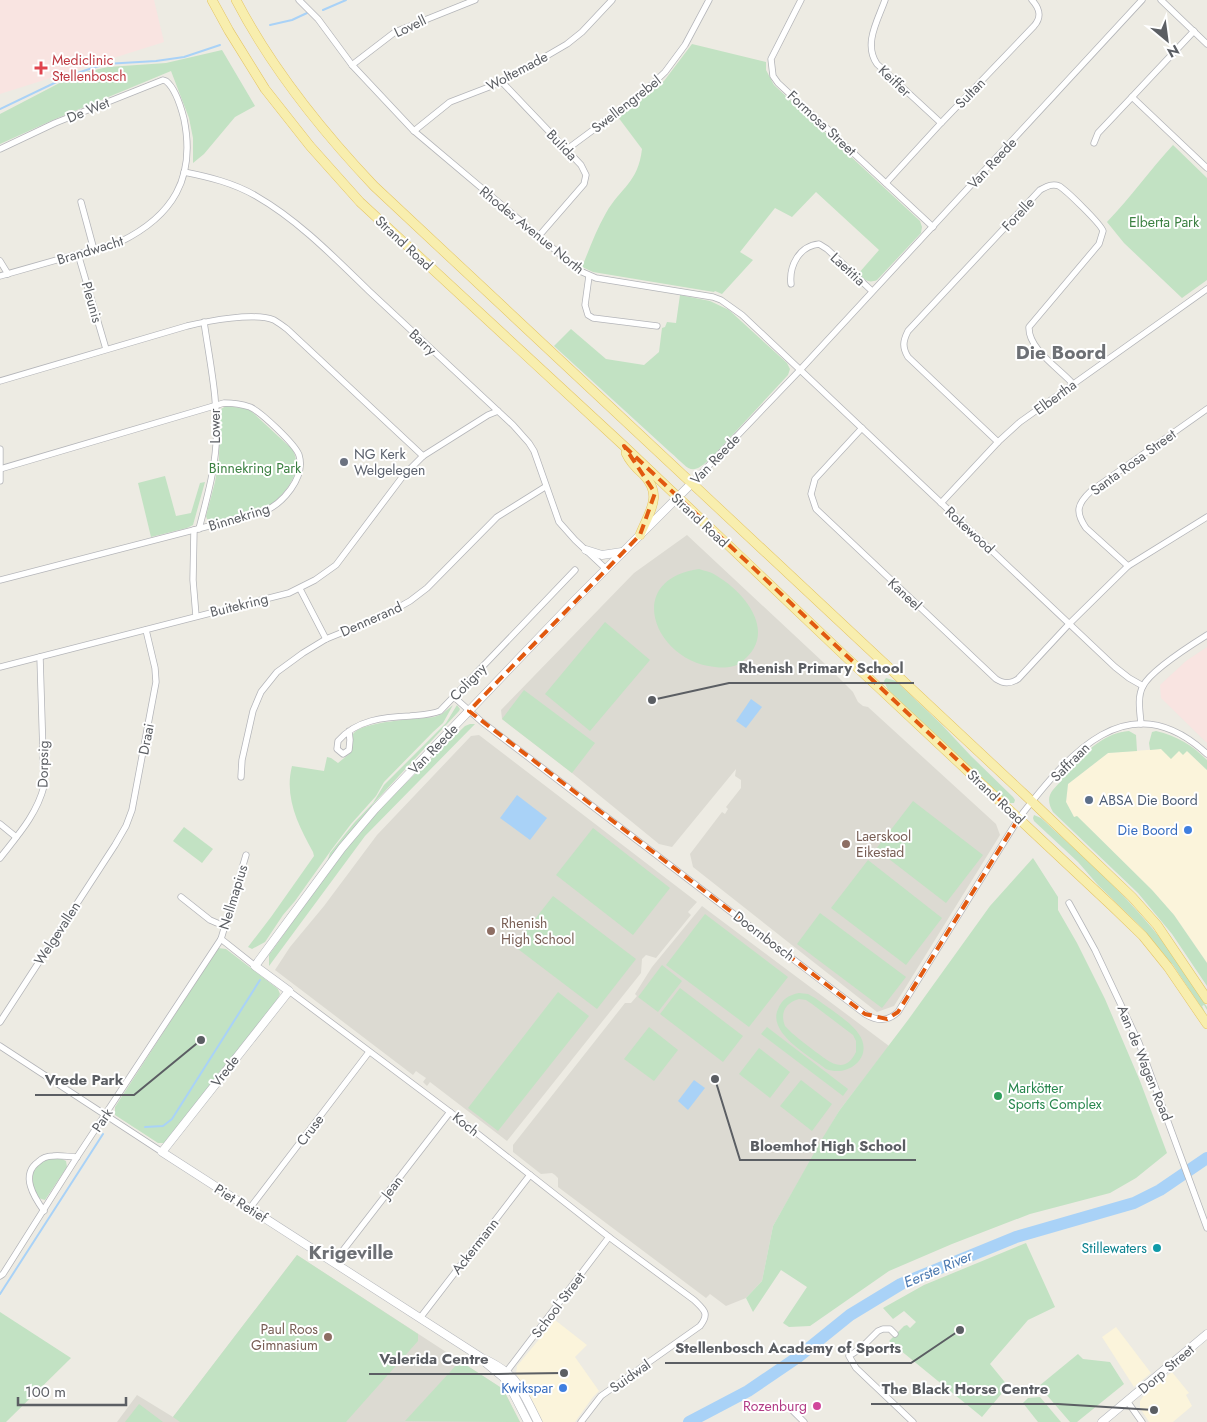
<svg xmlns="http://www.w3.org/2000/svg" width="1207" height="1422" font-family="Jost,sans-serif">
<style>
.commercial{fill:#fbf4db}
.education{fill:#dcdad2}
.medical{fill:#f9e4e1}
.green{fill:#c2e2c3;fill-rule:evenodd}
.water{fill:#a9d2f7}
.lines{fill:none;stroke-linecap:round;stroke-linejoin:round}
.stream{stroke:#a9d2f7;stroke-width:2}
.river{stroke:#a9d2f7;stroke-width:12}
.street-casing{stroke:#b4b5b9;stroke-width:7}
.secondary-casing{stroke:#b5b7bc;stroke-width:9}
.primary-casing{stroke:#e5c565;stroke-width:10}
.street{stroke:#fff;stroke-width:5.5}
.secondary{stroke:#fff;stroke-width:8}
.primary{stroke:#f8eeae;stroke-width:9}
.marked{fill:none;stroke:#e15910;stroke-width:4;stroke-dasharray:10 6;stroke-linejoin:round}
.health-dot{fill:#e0444e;stroke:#fff;stroke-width:2}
.worship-dot{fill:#6b7280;stroke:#fff;stroke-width:2}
.service-dot{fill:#5c6f8a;stroke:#fff;stroke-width:2}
.shop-dot{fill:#3f7fe0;stroke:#fff;stroke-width:2}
.education-dot{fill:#8d6e63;stroke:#fff;stroke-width:2}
.leisure-dot{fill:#2e9e5b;stroke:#fff;stroke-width:2}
.culture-dot{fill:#0f9aa8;stroke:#fff;stroke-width:2}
.hotel-dot{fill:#d1479c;stroke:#fff;stroke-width:2}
.labels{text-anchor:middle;stroke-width:4;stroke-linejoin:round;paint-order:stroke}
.street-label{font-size:14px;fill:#5b5e63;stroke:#fff}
.health-label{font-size:14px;fill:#be3a42;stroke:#fff;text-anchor:start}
.park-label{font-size:14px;fill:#3c8142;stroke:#fff}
.worship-label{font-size:14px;fill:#5b616d;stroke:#fff;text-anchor:start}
.service-label{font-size:14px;fill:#4e5e75;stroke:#fff;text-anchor:start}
.shop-label{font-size:14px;fill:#366cbe;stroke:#fff;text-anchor:end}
.education-label{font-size:14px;fill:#785e54;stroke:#fff;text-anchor:start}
.leisure-label{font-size:14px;fill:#27864d;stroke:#fff;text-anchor:start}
.culture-label{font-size:14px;fill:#0d838f;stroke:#fff;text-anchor:end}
.hotel-label{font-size:14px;fill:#b23c85;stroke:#fff;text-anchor:end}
.water-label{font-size:15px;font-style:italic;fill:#4b79b0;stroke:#fff}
.district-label{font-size:19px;font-weight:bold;fill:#6d7075;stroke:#fff}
.leader{fill:none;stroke:#5b5e63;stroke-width:2}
.callout-dot{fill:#5b5e63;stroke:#fff;stroke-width:2}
.callout-label{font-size:15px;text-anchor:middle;font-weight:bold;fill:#5b5e63;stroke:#fff;stroke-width:4;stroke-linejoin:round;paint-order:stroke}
</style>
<rect width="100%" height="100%" fill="#edebe3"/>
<g class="commercial">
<polygon points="1160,749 1187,751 1207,770 1207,963 1174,915 1152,890 1089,828 1074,817 1066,802 1068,784 1108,753"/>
<polygon points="555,1320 587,1345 575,1357 599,1391 593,1397 575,1422 542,1422 516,1374 517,1366"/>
<polygon points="1116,1327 1151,1373 1134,1387 1102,1337"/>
<polygon points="1172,1372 1189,1393 1186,1395 1192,1406 1173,1422 1149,1422 1140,1408 1140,1401 1144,1395"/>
</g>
<g class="education">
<polygon points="687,535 823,662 853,692 858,702 863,706 868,707 996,824 1000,835 894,1006 877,1012 693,867 690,854 722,812 725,814 728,809 726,807 741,788 741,780 735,776 736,769 672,847 659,844 572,773 502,719 501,710 634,573"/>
<polygon points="479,735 697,902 688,912 691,915 656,958 646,955 642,959 641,973 507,1141 430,1082 427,1086 423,1082 426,1078 420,1074 416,1071 413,1075 275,970 290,947 324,906 377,835 471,736"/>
<polygon points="702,906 889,1046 839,1111 773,1226 762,1281 746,1298 726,1306 710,1294 706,1298 558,1187 558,1178 555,1175 552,1173 541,1174 513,1152 513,1145 625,1003 631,1003 637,996 635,994 652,967"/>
<polygon points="297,1255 503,1389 520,1422 117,1422 137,1395 173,1417"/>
</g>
<g class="medical">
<polygon points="0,0 154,0 164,42 0,94"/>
<polygon points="1207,647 1207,743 1161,698 1160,685 1186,661"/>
</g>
<g class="green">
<path d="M692 44 766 62V70L774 85 920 221 922 227 921 233 877 280C868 284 864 279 858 274L879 250 816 192 792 217 775 208 740 252 753 260 722 294 715 291 714 292 593 272 582 267C589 250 596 230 606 213 621 187 638 183 642 149L618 117 664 81Z"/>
<polygon points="222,50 255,106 235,117 204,154 193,163 193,138 189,118 171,71 53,120 0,144 0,114 71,77 90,71 108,67 166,63"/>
<path d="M1173 145 1207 178V280L1182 298 1124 243 1107 222C1131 197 1150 170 1173 145Z"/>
<path d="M680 295 710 301 729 310 787 363 790 369 788 375 712 457C690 478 690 469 670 452L554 346 571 329 606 359 644 365 659 352 662 328 665 327 667 322 676 323Z"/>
<path d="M226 406 249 409 292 449C306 471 283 498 264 509L212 522 207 519 206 516 215 482 219 459 220 413 221 409Z"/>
<polygon points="165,476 176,516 191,513 200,483 205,482 193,525 187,528 151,537 138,483"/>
<path d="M699 569C705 571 712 572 717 576 747 594 779 635 740 663 733 668 723 668 715 667 655 662 622 580 699 569Z"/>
<polygon points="605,622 650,660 590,731 545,694"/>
<polygon points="886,678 896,681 941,724 971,756 1013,797 1015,800 1014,803 1010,803 1002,797 888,690 884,681"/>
<polygon points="524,690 595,743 572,773 502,719"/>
<path d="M453 705 443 723 433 732 384 782 376 796 351 824 332 849 295 901 283 915 265 942 252 949 248 947 271 917 314 856 313 852C298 825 284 797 292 766L324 771 327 757 331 758 338 763 349 754C351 748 350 739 353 734 362 721 418 719 434 717L442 714Z"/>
<polygon points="457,705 460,709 459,711 374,803 327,862 330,853 354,823 373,803 384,785 446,723"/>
<path d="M470 724H475L365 836 269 966V955C301 911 332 864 368 823 398 788 433 758 465 726Z"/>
<path d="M1129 731 1136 735 1137 751 1108 753 1068 784 1066 802 1074 817 1077 816 1152 890 1174 915 1207 963V986L1172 934 1138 893 1053 812C1044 796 1052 791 1062 780V777C1081 758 1100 733 1129 731Z"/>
<path d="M1156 731C1177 736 1192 745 1207 760V770L1187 751 1183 755 1179 751 1171 759 1161 749 1150 750 1149 743 1152 732Z"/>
<polygon points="913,801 983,855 946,903 876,849"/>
<path d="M1034 815 1041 818C1079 853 1119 888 1152 928 1173 953 1190 980 1207 1007V1010L1204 1005 1202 1006 1207 1016 1173 965 1142 928 1098 885 1078 862 1034 821 1033 818Z"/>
<polygon points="184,827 213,849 202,863 173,841"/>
<polygon points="593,828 670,888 633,935 556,875"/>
<polygon points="1033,858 1058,897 1058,910 1077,943 1105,999 1140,1081 1167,1153 1136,1178 1110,1193 1030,1214 952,1244 889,1271 810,1326 789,1327 783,1323 807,1287 781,1270 753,1312 746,1298 762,1281 773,1226 822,1139 839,1111 908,1020 990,906"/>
<polygon points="868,860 942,918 906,965 831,908"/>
<polygon points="553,896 636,959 597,1009 514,946"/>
<polygon points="820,913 906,977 882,1008 797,944"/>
<polygon points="705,914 788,977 749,1027 666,965"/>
<polygon points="218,948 226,949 278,989 280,994 276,1002 167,1140 164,1143 158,1143 115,1115 115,1107"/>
<polygon points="662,965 682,981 658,1012 638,997"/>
<polygon points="680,988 743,1036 723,1062 660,1014"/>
<polygon points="558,992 589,1016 498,1131 468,1108"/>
<path d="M799 993 808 994 815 998C827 1007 851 1022 858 1033 875 1055 850 1078 826 1069 810 1056 767 1033 778 1009 782 999 789 995 799 993ZM799 999 806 1000 812 1004 853 1035 856 1041V1052C844 1077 827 1060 812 1049 803 1042 793 1035 785 1026 780 1013 785 1003 799 999Z"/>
<polygon points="649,1027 678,1050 654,1081 624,1059"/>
<polygon points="767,1027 848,1089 843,1096 761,1034"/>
<polygon points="759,1048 790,1072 770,1098 739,1074"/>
<polygon points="801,1080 832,1104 812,1131 780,1106"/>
<path d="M48 1158H60L66 1161 67 1167 45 1200 38 1198C29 1177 28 1171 48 1158Z"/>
<polygon points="1026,1243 1055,1307 1028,1320 990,1364 1008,1386 982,1417 889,1341 904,1326 907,1325 910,1328 916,1322 904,1311 893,1319 883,1308 924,1285"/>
<polygon points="297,1255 418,1334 418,1341 346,1422 180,1422 173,1417"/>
<polygon points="0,1312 71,1358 6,1422 0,1422"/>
<polygon points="1078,1354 1083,1359 1110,1362 1124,1384 1077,1422 1070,1422 1039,1386"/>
<polygon points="460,1361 503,1389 520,1422 405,1421"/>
<polygon points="1040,1397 1061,1422 1038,1422 1023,1403 1028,1398"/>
<polygon points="139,1404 163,1422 125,1422"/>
</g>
<g class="water">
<polygon points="751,699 762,707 746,728 736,721"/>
<polygon points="517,795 547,818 530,840 500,818"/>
<polygon points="694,1080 705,1088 688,1110 678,1101"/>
</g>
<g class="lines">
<g class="stream">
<polyline points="323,10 346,0"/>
<polyline points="270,25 292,20 307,13"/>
<polyline points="0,109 71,75 105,64 156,61 184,57 220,45"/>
<polyline points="145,1127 163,1126 172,1119 260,980"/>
<polyline points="0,1294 103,1134"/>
</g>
<polyline class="river" points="689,1422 748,1391 798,1357 850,1315 901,1284 1016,1237 1134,1203 1160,1190 1207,1158"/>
<defs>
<g id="street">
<polyline points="299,0 318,19 352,65 414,131 580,271 596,278 713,297 721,300 742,315 1115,667 1129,678 1143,686"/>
<polyline points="801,0 771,59 773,76 778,83 933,227"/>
<path d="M885 0C878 20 863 44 877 64L941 123"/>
<polyline points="1161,0 1207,44"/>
<polyline points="1194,31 1132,97 1207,168"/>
<polyline points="352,65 395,32 475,0"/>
<polyline points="502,82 581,165 586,175 584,184 538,237"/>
<polyline points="414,131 450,102 502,82 567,44 582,32 612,0"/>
<polyline points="1094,143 1098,133 1132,97"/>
<path d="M0 149 55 123 163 80 166 81C176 89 181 107 184 119 196 178 173 216 120 242L0 276"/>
<polyline points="566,150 643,93 665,72 685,45 709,0"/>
<path d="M184 172C209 177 234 183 256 196 298 220 334 257 369 291 417 336 465 380 513 425L529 443 534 451 559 522 575 540 606 569"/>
<path d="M886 183 941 123 1034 26C1042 17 1040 9 1032 0"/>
<polyline points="81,202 94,250"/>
<polyline points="78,254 106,349"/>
<polyline points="0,261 8,274"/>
<polyline points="589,276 585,305 588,315 593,318 657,326"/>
<path d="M791 284C789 266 799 246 819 244L827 249 872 291"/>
<path d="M0 381 187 326C208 321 254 312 274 320 279 323 283 326 287 329L423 456"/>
<path d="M862 428 815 479 811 494 816 509 996 679C1004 684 1010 684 1018 679L1069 624 1128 566 1207 517"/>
<path d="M998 442 908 357C902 347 903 341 908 331L1040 190C1046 187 1052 183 1059 186 1066 190 1101 224 1103 231L1099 244 1029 327C1028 349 1059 368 1073 384"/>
<polyline points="0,449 0,481"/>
<path d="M0 469 224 403C233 403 241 404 250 407 261 412 295 444 299 455 306 478 282 504 263 512L0 580"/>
<polyline points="691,484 800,370 1142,0"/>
<polyline points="941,503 998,442 1020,422 1207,289"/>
<path d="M199 529C206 501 214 474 216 445 219 404 210 363 204 322"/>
<polyline points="194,530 193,580 196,616"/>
<path d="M1128 566 1086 528C1075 512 1077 504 1091 491L1207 409"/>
<polyline points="300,589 326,639"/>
<polyline points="0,667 289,593 315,580 336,565 403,476 423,456 488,415 498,411"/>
<path d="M454 697 482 722 865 1014C877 1021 887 1022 898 1012L1019 818C1068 755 1128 681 1207 754"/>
<path d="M1141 724C1140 712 1137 697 1143 686 1151 670 1191 645 1207 635"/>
<path d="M349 731 350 740 349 750 343 754 337 749 338 741C356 720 384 717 410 716 420 715 430 715 440 711L575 570"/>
<polyline points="241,777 242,760 253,711 261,692 277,672 303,653 326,639 385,615 410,601 427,588 497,517 545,487"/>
<polyline points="0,824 16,837"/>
<path d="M0 858C18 835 37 814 44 786L40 657"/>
<polyline points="181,897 210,920 224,926"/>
<polyline points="1069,903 1095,950 1139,1043 1207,1228"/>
<polyline points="221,939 255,966"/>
<path d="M289 991 450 1112 609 1237 694 1300C704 1310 710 1313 700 1326L601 1396 581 1422"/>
<polyline points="0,1022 115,845 126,826 132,810 156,682 155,668 146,630"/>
<polyline points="0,1046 162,1152"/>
<polyline points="250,1208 369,1052"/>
<path d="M44 1211C34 1197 20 1175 38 1162 42 1158 47 1156 53 1156 61 1155 69 1157 77 1157"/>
<polyline points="334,1262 450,1112"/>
<polyline points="0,1276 3,1274 77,1157 221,939 246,855"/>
<polyline points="420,1318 530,1175"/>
<polyline points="895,1334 890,1329 883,1329 878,1331 860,1349 849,1356 856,1368 913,1422"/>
<polyline points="504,1375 609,1237"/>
<polyline points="1127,1401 1142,1422"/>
<polyline points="791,1409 804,1422"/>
</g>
<g id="secondary">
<polyline points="586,550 602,555 622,552"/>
<polyline points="486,1363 503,1377 508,1383 528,1422"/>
<path d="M538 1422C521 1389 518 1374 482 1358L162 1152 289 991 255 966 342 848 375 809 576 599 691 484"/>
<polyline points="1102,1422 1207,1334"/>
</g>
<g id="primary">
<polyline points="212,0 229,31 265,89 310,146 360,202 624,446 846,657 1112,906 1143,936 1168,967 1207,1024"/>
<path d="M236 0C272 69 321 130 374 186L1024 794 1132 897 1157 925 1207 999"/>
<path d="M626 453C630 462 636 468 643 474 664 495 649 512 640 535"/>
</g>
</defs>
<use href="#street" class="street-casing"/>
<use href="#secondary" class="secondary-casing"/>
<use href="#primary" class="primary-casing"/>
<use href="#street" class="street"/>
<use href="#secondary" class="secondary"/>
<use href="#primary" class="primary"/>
</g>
<path class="marked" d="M624 446 1019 818 898 1012 887 1019 865 1014 469 711 640 535 655 493Z"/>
<path class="health-dot" d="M38.5 60.5h5v5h5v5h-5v5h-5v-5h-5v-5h5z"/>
<circle class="worship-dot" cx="344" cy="462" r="5"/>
<circle class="service-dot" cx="1089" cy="800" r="5"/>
<g class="shop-dot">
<circle cx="1188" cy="830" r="5"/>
<circle cx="563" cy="1388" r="5"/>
</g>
<g class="education-dot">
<circle cx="846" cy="844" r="5"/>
<circle cx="491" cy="931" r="5"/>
<circle cx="328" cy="1337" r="5"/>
</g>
<circle class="leisure-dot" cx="998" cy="1096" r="5"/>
<circle class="culture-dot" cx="1157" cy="1248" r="5"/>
<circle class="hotel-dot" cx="817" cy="1406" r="5"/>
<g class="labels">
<g class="street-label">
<text transform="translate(410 26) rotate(-25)" y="5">Lovell</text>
<text transform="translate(517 71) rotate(-28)" y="5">Woltemade</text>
<text transform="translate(895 81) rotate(43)" y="5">Keiffer</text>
<text transform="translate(970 93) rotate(-46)" y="5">Sultan</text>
<text transform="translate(626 104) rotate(-38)" y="5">Swellengrebel</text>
<text transform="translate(88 110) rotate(-22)" y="5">De Wet</text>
<text transform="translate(822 123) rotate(43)" y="5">Formosa Street</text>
<text transform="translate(562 145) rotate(46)" y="5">Bulida</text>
<text transform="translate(992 163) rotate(-47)" y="5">Van Reede</text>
<text transform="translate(1018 214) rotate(-47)" y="5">Forelle</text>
<text transform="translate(532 230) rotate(39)" y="5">Rhodes Avenue North</text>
<text transform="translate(404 243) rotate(43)" y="5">Strand Road</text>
<text transform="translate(90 250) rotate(-17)" y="5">Brandwacht</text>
<text transform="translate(848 269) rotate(43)" y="5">Laetitia</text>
<text transform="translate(92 302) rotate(74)" y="5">Pleunis</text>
<text transform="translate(423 342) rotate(43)" y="5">Barry</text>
<text transform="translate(1055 397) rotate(-36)" y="5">Elbertha</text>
<text transform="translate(215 426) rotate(-90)" y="5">Lower</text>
<text transform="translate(715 459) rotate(-46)" y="5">Van Reede</text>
<text transform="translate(1133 462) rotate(-36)" y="5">Santa Rosa Street</text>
<text transform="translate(239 517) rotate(-17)" y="5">Binnekring</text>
<text transform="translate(700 520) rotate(43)" y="5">Strand Road</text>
<text transform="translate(970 530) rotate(43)" y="5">Rokewood</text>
<text transform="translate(905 594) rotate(43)" y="5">Kaneel</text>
<text transform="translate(239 605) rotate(-14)" y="5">Buitekring</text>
<text transform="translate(371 619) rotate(-24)" y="5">Dennerand</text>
<text transform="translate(468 682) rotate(-46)" y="5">Coligny</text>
<text transform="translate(146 739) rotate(-79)" y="5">Draai</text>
<text transform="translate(433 749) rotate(-46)" y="5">Van Reede</text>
<text transform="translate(1070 762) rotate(-45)" y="5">Saffraan</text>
<text transform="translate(43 764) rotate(-89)" y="5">Dorpsig</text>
<text transform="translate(996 797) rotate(43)" y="5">Strand Road</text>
<text transform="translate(233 897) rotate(-73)" y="5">Nellmapius</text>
<text transform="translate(57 933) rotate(-57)" y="5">Welgevallen</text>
<text transform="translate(764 936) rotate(37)" y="5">Doornbosch</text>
<text transform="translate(1145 1063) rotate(68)" y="5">Aan de Wagen Road</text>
<text transform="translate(225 1071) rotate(-52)" y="5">Vrede</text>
<text transform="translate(102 1120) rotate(-56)" y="5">Park</text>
<text transform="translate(466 1124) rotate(38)" y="5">Koch</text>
<text transform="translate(310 1130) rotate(-53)" y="5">Cruse</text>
<text transform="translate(392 1187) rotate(-52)" y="5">Jean</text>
<text transform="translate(241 1203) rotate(32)" y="5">Piet Retief</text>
<text transform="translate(475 1246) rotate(-52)" y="5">Ackermann</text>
<text transform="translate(558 1305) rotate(-53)" y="5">School Street</text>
<text transform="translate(1166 1369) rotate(-40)" y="5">Dorp Street</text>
<text transform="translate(630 1376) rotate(-35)" y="5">Suidwal</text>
</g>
<g class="health-label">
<text x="52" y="65">Mediclinic<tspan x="52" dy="16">Stellenbosch</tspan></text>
</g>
<g class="park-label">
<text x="1164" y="227">Elberta Park</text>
<text x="255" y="473">Binnekring Park</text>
</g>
<g class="worship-label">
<text x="354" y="459">NG Kerk<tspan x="354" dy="16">Welgelegen</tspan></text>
</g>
<g class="service-label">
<text x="1099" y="805">ABSA Die Boord</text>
</g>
<g class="shop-label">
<text x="1178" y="835">Die Boord</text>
<text x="553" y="1393">Kwikspar</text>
</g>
<g class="education-label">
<text x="856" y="841">Laerskool<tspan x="856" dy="16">Eikestad</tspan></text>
<text x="501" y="928">Rhenish<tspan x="501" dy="16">High School</tspan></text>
<text x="318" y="1334" text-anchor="end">Paul Roos<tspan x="318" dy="16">Gimnasium</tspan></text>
</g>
<g class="leisure-label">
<text x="1008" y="1093">Markötter<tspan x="1008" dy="16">Sports Complex</tspan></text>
</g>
<g class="culture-label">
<text x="1147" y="1253">Stillewaters</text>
</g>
<g class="hotel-label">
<text x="807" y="1411">Rozenburg</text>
</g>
<g class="water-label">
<text transform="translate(938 1269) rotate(-23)" y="5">Eerste River</text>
</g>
<g class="district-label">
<text x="1061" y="359">Die Boord</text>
<text x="351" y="1259">Krigeville</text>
</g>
</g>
<path class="leader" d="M652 700L729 683H914M201 1040L134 1095H35M715 1079L740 1160H916M960 1330L911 1363H665M564 1373L498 1374H369M1154 1410L1058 1404H871"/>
<g class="callout-dot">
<circle cx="652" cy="700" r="5"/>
<circle cx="201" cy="1040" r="5"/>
<circle cx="715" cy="1079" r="5"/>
<circle cx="960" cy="1330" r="5"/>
<circle cx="564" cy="1373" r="5"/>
<circle cx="1154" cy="1410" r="5"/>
</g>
<g class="callout-label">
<text x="821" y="673">Rhenish Primary School</text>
<text x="84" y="1085">Vrede Park</text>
<text x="828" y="1151">Bloemhof High School</text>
<text x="788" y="1353">Stellenbosch Academy of Sports</text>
<text x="434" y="1364">Valerida Centre</text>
<text x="965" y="1394">The Black Horse Centre</text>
</g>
<g transform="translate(1167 40) rotate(151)" stroke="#ffffff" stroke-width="4" paint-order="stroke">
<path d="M0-4L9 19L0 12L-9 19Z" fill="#5b5e63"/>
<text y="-8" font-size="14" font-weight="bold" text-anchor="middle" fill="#5b5e63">N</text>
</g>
<path d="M18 1397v8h108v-8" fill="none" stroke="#5b5e63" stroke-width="2.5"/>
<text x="25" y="1397" font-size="15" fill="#5b5e63" stroke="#ffffff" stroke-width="4" paint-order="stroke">100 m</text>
</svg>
